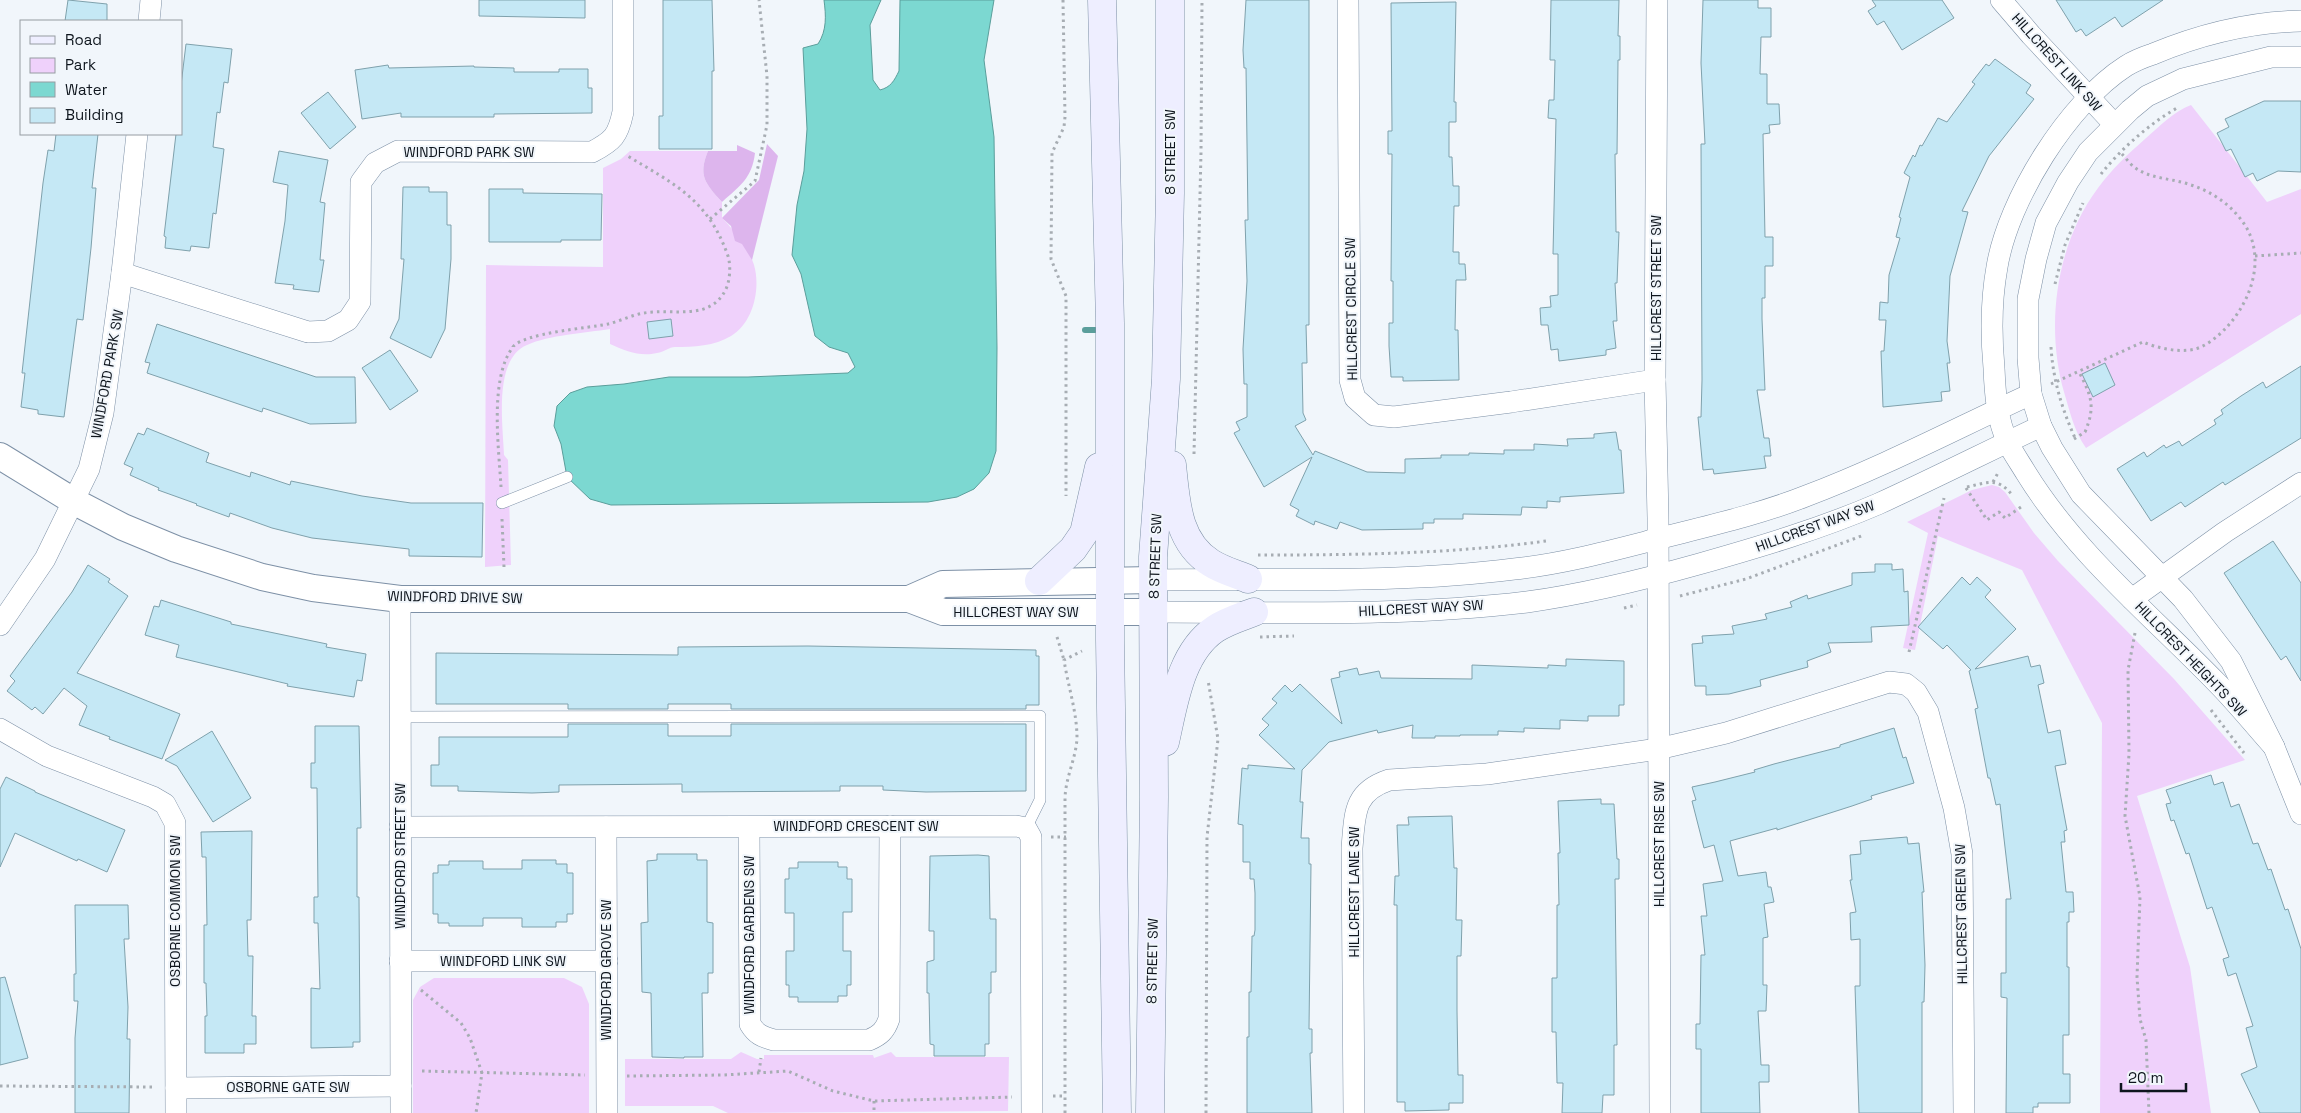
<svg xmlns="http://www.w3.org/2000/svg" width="2301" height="1113" font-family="'Space Grotesk',sans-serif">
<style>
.green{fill:#efd1fb}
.forest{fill:#ddb5ed}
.water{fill:#7cd8d1;stroke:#5b9e9b}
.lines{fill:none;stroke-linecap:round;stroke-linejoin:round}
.stream{stroke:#5b9e9b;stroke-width:6}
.building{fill:#c5e8f5;stroke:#7fa1ac}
.service-casing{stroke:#7d90a6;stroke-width:12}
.minor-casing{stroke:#7d90a6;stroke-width:22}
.tertiary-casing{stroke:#7d90a6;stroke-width:28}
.secondary-casing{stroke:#7d90a6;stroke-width:29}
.path{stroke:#a7adb3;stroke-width:3;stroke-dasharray:2.5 4;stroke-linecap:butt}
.service{stroke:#fff;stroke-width:11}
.minor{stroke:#fff;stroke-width:21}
.tertiary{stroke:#fff;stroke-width:26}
.secondary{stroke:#eef;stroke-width:28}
.labels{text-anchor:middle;stroke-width:4;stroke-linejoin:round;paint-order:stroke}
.street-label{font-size:14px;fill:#0e151d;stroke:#f1f6fb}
</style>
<rect width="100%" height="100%" fill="#f1f6fb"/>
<g class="green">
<path d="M2191 105 2267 202 2301 189V314L2086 448C2074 431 2070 412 2064 392 2045 326 2056 244 2098 188 2112 169 2128 154 2145 139 2159 127 2174 111 2191 105Z"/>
<path d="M630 151H708C698 176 705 183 722 202V218C731 226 751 253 754 265 761 289 753 323 731 336 715 346 693 347 675 347 669 347 664 352 657 353 640 357 626 351 610 344V329C585 333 549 335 527 345 493 359 503 425 504 455L508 460 511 565 485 567 486 265 603 267V168L621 159Z"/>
<polygon points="1992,485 1999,487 2005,492 2034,533 2058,561 2174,679 2245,760 2137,796 2190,967 2211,1113 2100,1113 2102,723 2022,570 1938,536 1915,650 1903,648 1928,533 1907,522 1972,490"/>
<polygon points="434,978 564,978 582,987 589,1004 589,1113 413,1113 413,1000 420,987"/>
<polygon points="741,1052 757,1059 764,1059 764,1055 873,1055 874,1058 891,1052 896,1057 1009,1057 1008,1111 728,1113 713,1106 625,1106 625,1059 731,1059"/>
</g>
<g class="forest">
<polygon points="767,144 778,156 752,260 742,244 735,241 731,226 722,218 759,180"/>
<path d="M737 145 755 153C752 178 740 186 722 202 705 183 698 176 708 151H737Z"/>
</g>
<path class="water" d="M824 0H881L870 25 873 80 880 90C891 87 894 81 899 71L900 0H994L984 60 994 137 997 348 996 451 989 473 974 489 957 497 928 502 611 505 590 499 567 477 561 444 554 426 557 406 570 393 587 387 624 384 669 377H748L848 373 855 367 848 353 829 347 815 336 801 274 792 255 797 205 804 171 807 129 803 48 818 44C827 30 826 16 824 0Z"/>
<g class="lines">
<polyline class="stream" points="1085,330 1095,330"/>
</g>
<g class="building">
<polygon points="68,0 107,4 107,21 65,21"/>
<polygon points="479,0 585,0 585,18 479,16"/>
<polygon points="663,0 712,0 714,71 712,71 712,149 659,149 659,116 663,116"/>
<polygon points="1246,0 1309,0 1309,325 1306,325 1307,363 1302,363 1303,413 1306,420 1295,426 1313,455 1315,451 1367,472 1405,473 1405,459 1441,458 1441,455 1469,455 1469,453 1504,454 1504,450 1534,450 1534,444 1568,446 1567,439 1594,438 1594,434 1616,432 1619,450 1621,450 1624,493 1560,497 1560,502 1547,501 1547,508 1522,507 1521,515 1463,514 1463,519 1434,519 1434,523 1423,523 1423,529 1362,530 1340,522 1337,529 1315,521 1314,525 1296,516 1299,510 1290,505 1312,457 1264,487 1234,433 1240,430 1236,422 1247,417 1247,384 1244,384 1243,349 1247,281 1245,220 1248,220 1246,68 1244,68 1243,50"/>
<polygon points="1551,0 1619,0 1618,36 1620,36 1620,60 1618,60 1617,154 1615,154 1616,232 1619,232 1617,283 1615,283 1617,321 1613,321 1616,348 1606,350 1606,355 1559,361 1558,349 1551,350 1548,325 1541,325 1540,308 1551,307 1550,296 1558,295 1558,254 1553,254 1556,119 1548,118 1549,100 1554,100 1555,60 1550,60"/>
<polygon points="1703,0 1758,0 1758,8 1771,8 1771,37 1761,37 1760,74 1767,74 1767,104 1779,104 1780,124 1769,125 1770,133 1763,134 1765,237 1773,237 1773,266 1765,266 1765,298 1762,298 1762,319 1765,390 1757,390 1764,438 1769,438 1771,456 1764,456 1766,468 1714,474 1713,469 1703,470 1698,417 1701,417 1702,380 1701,144 1705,144 1701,63"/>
<polygon points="1872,0 1942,0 1954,18 1902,50 1884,21 1877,25 1868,11 1876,6"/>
<polygon points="2056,0 2163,0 2122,27 2115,17 2086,36 2081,29 2076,32"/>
<polygon points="1456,2 1454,102 1456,102 1456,122 1449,122 1449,157 1452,157 1453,186 1459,186 1459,206 1454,206 1453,252 1459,252 1459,264 1465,264 1466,280 1456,280 1455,330 1458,330 1459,380 1403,381 1403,377 1391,377 1389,346 1389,323 1393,323 1393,281 1391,281 1392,154 1388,154 1388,131 1392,131 1391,3"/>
<polygon points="186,44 232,49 228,83 224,82 220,113 217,112 213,147 224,149 216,214 213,213 209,248 191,246 190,251 165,248 166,237 164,236 176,134 181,134 181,85"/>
<polygon points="1995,59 2031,85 2026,93 2034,99 1989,156 1962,211 1968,212 1950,276 1947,341 1950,363 1947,363 1950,391 1941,392 1942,401 1883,407 1881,351 1884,351 1886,320 1879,320 1880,302 1888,303 1889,275 1900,238 1896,237 1901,218 1899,217 1910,177 1904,173 1913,155 1915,157 1920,145 1922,146 1938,118 1947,122 1975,84 1972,82 1986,64 1989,66"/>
<polygon points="388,65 389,68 474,66 474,67 514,68 514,72 559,72 559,69 588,69 588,88 592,88 592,113 494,114 494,117 401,117 401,113 362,119 355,70"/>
<polygon points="328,92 356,127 330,149 301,113"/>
<polygon points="2264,101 2301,101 2301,172 2278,171 2257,181 2253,173 2245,177 2231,149 2226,151 2217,133 2229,127 2225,119"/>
<polygon points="56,134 98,134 92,188 96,188 91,248 83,320 77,319 64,417 38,414 38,410 21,407 25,373 22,373 43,183 48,150 54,151"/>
<polygon points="279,151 328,160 320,202 325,203 320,260 324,260 319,292 293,289 294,285 275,283 285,221 288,185 273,182"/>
<polygon points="403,187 429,187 429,192 447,192 447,225 451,225 451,259 445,329 431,358 390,338 399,319 404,259 401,259"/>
<polygon points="489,189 523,189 523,193 602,194 601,240 561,240 561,242 489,242"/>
<polygon points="671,319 673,336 649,339 647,322"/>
<polygon points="157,324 316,377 355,377 356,423 310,424 263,408 262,412 147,373 150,363 145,362"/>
<polygon points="390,350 418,391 390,410 362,368"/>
<polygon points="2105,363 2115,385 2093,397 2082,374"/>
<polygon points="2301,366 2301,438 2225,485 2223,482 2185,507 2181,502 2151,521 2117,469 2144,452 2147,457 2164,445 2166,448 2179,441 2182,446 2216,424 2214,420 2223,414 2221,410 2241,396 2263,382 2266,388"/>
<polygon points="147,428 209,453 206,462 250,477 251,472 290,485 291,481 362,496 411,503 483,503 482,557 409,556 409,549 312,538 272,528 230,513 229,517 196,505 197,504 158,490 159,488 130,475 133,468 124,464 138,433 144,435"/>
<polygon points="2273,541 2301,583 2301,681 2286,656 2281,660 2224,573"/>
<polygon points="1875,564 1892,564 1892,570 1903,569 1904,592 1908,591 1909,625 1871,627 1872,642 1828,643 1831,652 1807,661 1808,667 1760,680 1761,686 1729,694 1706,695 1706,686 1695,686 1692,644 1703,643 1702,636 1734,634 1732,626 1767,619 1765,614 1792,607 1790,602 1807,595 1808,599 1852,585 1852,573 1875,572"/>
<polygon points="88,565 110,579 108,582 128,596 77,673 180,714 162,759 109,739 110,737 79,725 87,706 64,688 43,714 35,707 32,710 7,691 15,681 10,676 72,592"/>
<polygon points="1962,577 1970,585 1977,577 1991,590 1985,597 2016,629 1975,669 2028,656 2031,667 2040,665 2044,683 2038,685 2048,733 2060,730 2066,764 2055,766 2067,830 2064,831 2065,842 2061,842 2066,892 2073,892 2074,912 2069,912 2069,922 2067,922 2067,967 2069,967 2069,1035 2063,1035 2063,1074 2070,1074 2070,1103 2038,1103 2038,1107 2033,1107 2033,1113 2006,1113 2007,998 2001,997 2001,973 2006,973 2006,899 2011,899 2000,804 1996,805 1990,778 1988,778 1975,709 1978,708 1969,671 1971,670 1947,645 1943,649 1918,627"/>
<polygon points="161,600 231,622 231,624 327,644 326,647 366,654 362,681 357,680 354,697 287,686 288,684 176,657 179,645 145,635 154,606 159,607"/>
<polygon points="808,646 1036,650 1036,656 1039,656 1039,705 1026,705 1026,709 731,709 731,704 668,704 668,709 568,709 568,704 436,704 436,653 678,655 678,647"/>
<polygon points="1566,659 1624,661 1624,705 1619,705 1619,716 1588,716 1588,721 1560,720 1560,729 1524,728 1524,732 1498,731 1498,735 1460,735 1460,736 1435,736 1435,738 1412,738 1413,725 1378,733 1377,730 1329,742 1302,770 1300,802 1303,802 1301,838 1309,838 1309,864 1311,864 1309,1029 1312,1029 1312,1053 1310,1053 1312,1113 1247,1113 1247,1037 1249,1037 1249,992 1251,992 1252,936 1254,936 1255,930 1255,893 1254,879 1250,879 1250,862 1243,862 1243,825 1238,824 1242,768 1248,769 1248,765 1295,769 1259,735 1269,725 1262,719 1277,703 1272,699 1285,685 1292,692 1300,684 1342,724 1331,679 1340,677 1339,672 1357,668 1359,675 1379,671 1381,678 1472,679 1472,665 1548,668 1548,665 1566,666"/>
<polygon points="568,724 668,724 668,736 731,736 731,724 1026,724 1026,791 926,792 883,790 883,786 840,786 840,791 682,792 682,784 559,785 559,792 532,793 458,791 458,786 431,786 431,765 439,765 439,737 568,737"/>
<polygon points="315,726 359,726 361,828 357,828 357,897 359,897 360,1042 353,1042 353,1047 311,1048 311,988 320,989 318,923 314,923 314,897 318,897 317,788 311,788 311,763 315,763"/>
<polygon points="1894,728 1903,758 1906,757 1914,783 1871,796 1872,799 1852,806 1777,830 1777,828 1730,841 1738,876 1766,872 1768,887 1771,887 1774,902 1764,904 1768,937 1763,938 1763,985 1767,985 1766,1011 1758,1011 1761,1065 1769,1065 1769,1082 1759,1082 1760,1113 1701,1113 1701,1049 1696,1049 1696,1024 1700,1024 1701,955 1705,955 1701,916 1707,916 1703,884 1723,881 1714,845 1704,848 1692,801 1696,800 1692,787 1715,782 1755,772 1754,770 1774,764 1840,747 1840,745"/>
<polygon points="212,731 251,798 213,822 177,766 165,760"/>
<polygon points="2211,775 2214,785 2223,782 2231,807 2239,804 2253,844 2258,843 2268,870 2271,869 2285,910 2288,909 2301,949 2301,1113 2260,1113 2241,1074 2257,1067 2246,1028 2253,1026 2236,973 2228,976 2223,959 2229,957 2212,907 2207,909 2189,853 2186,854 2174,820 2171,821 2166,804 2171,803 2166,790"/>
<polygon points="6,777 35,791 35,792 125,830 107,872 78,859 77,861 15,833 0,867 0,789"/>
<polygon points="1601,799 1601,804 1614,804 1617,859 1619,859 1619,879 1615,879 1617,1045 1614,1045 1614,1095 1603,1095 1602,1113 1562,1113 1563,1083 1557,1083 1556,1032 1552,1032 1552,978 1557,978 1557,905 1559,905 1558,853 1560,853 1558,801"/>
<polygon points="1452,816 1454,868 1457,868 1456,920 1462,920 1461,956 1457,956 1457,1010 1458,1075 1463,1075 1463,1103 1449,1103 1449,1110 1405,1111 1405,1102 1397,1102 1397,905 1394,905 1395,876 1399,876 1397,825 1409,825 1408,817"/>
<polygon points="252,831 251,920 247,920 248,956 253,956 252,1016 256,1016 256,1044 244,1044 244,1053 205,1053 205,1016 207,1016 206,983 204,983 204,925 207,925 206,857 202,857 201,832"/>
<polygon points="1907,837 1908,844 1919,843 1924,892 1922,892 1925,965 1924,1002 1922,1002 1922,1113 1859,1113 1855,986 1860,986 1860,939 1851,940 1850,913 1856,912 1850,880 1852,880 1850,855 1861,854 1860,841"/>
<polygon points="657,854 697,854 697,860 707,860 707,922 713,923 713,973 708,973 708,993 702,993 703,1057 684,1057 684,1058 652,1057 651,993 642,992 641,923 648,922 647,861 657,860"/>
<polygon points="978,855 989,856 990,919 996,919 996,972 991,972 991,993 989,993 989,1044 985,1044 985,1056 934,1056 934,1045 930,1044 929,993 927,993 927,962 934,960 934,931 929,931 930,856"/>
<polygon points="522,860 556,860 556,864 567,864 567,873 573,873 573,914 567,914 567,922 556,922 556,927 522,927 522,918 483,918 483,926 449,926 449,923 438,923 438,914 433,914 433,873 438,873 438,865 449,865 449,861 483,861 483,869 522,869"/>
<polygon points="798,862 838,862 838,867 847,867 847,879 852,879 852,912 843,912 843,951 851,951 851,985 847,985 847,996 838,996 838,1002 798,1002 798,997 789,997 789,985 786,985 786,951 794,951 794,913 785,913 785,879 789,879 789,868 798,868"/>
<polygon points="75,905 128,905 129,939 124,939 128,1007 127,1039 130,1039 129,1113 75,1113 75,1038 78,1001 74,1001 74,974 76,974"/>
<polygon points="5,977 28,1058 0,1065 0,978"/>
</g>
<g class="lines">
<defs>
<g id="service">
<polyline points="502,503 567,477"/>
<polyline points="400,717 1040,716 1040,800 1026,828"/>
</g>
<g id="minor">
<polyline points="1348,0 1350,380 1355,398 1374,415 1394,417 1511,402 1655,380"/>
<polyline points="1657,0 1655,380 1658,518 1660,1113"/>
<polyline points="2001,0 2031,35 2114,124"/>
<polyline points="149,21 151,0"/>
<polyline points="2301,57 2271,57 2183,79 2147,96 2130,110 2088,152 2068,182 2046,223 2036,259 2028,299 2028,358 2031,394 2041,426 2052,448 2081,494 2183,599 2231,661 2274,747 2301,814"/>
<path d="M122 273 308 332 328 331 348 320 360 302 361 182 375 163 398 151 592 152C613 141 618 136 623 112V0"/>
<path d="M1153 580C1273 578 1395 584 1514 569 1562 564 1610 551 1657 539 1708 526 1758 515 1806 496 1883 467 1957 428 2031 394"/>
<polyline points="400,599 401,1113"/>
<polyline points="2132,599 2225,532 2301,483"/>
<path d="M1153 612C1278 612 1403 617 1527 602 1585 594 1642 580 1699 564 1759 547 1820 529 1878 504 1933 479 1986 452 2041 426"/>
<polyline points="0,625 45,559 89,469 103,413 122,273 137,134"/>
<polyline points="0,729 47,756 153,797 165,804 175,823 176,1113"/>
<path d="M2274 747C2255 726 2237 703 2217 683 2151 615 2076 554 2026 473 2020 463 2013 453 2008 443 1997 420 1995 393 1994 368 1991 335 1991 300 1997 267 2008 200 2068 103 2126 66 2134 61 2144 57 2153 54 2201 34 2250 22 2301 21"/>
<polyline points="400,827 1016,826 1026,828 1031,837 1032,1113"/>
<polyline points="606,827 607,1113"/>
<path d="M749 827 750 1024C756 1034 762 1037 774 1040H869C880 1035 885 1031 889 1019L890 826"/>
<polyline points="400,961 607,961"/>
<polyline points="176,1088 401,1086"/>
<path d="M1354 1113 1352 848C1355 814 1353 792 1389 780L1487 774 1658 749 1726 733 1889 682 1906 684 1916 692 1928 712 1954 808 1962 854 1964 1113"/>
</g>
<g id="tertiary">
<polyline points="0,456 75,502 123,527 176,549 262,577 313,588 400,599 909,599 943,612 1153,612"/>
<polyline points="909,599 943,584 1153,580"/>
</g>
<g id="secondary">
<polyline points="1102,0 1110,323 1110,640 1117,1113"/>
<path d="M1172 465C1176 502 1177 542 1211 563 1222 570 1236 574 1248 579"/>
<polyline points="1039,581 1073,549 1084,533 1099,467"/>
<path d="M1165 742C1174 703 1180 653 1215 629 1227 621 1241 617 1254 612"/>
<polyline points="1150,1113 1154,797 1153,557 1166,379 1170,193 1170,0"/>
</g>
</defs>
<use href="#service" class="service-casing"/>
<use href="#minor" class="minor-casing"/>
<use href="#tertiary" class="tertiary-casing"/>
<use href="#secondary" class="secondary-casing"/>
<g class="path">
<polyline points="1063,0 1065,117 1064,127 1052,153 1051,259 1066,296 1066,496"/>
<path d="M2101 174C2121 149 2149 124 2177 108"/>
<polyline points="710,219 755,181 767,125 767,76 759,0"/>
<polyline points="2255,256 2301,253"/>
<polyline points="2055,284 2065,245 2083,203"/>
<path d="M2051 347C2053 380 2062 409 2075 438"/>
<path d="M2051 384 2143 342C2157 348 2179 353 2195 349 2207 346 2218 336 2226 328 2254 298 2268 251 2239 217 2226 201 2208 190 2188 184 2170 178 2150 179 2134 167 2129 163 2125 157 2121 153"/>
<path d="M2074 439 2085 432C2096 406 2091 395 2079 372"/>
<polyline points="1194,454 1201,152 1202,0"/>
<polyline points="1993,482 1999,471"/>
<path d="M501 487C499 449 489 378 513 347 523 333 589 328 608 324 620 321 632 315 644 313 673 308 710 322 726 289 730 280 731 266 728 256 708 199 674 184 626 155"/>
<path d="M1967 487C1989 482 1998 477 2013 496"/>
<polyline points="1966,488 1987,520 1999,512 2005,518 2021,507"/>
<polyline points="502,519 504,567"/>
<path d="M1258 555C1354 555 1450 554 1546 541"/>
<polyline points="1680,596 1746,579 1864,535"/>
<polyline points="1624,608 1637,605"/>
<polyline points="2135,633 2128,670 2129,754 2125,816 2140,897 2137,977 2140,1019 2146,1040 2149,1113"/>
<polyline points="1057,637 1064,660"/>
<polyline points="1260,637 1294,636"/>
<polyline points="1909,652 1944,498"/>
<polyline points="2211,710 2244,753"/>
<polyline points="1051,837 1066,837"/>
<polyline points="421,990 461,1023 470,1038 482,1073 476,1113"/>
<polyline points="422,1071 585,1075"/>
<polyline points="759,1072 761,1058"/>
<polyline points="627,1076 724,1075 788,1071 833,1091 874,1101 1012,1097"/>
<polyline points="0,1086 154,1087"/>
<polyline points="1053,1096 1065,1096"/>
<polyline points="874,1101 874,1113"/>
<path d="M1065 1113V800C1065 778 1076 759 1077 738 1077 712 1068 686 1064 660L1082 651"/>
<polyline points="1206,1113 1207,837 1218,739 1208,680"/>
</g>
<use href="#service" class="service"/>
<use href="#minor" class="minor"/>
<use href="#tertiary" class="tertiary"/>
<use href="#secondary" class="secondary"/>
</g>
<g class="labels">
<g class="street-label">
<text transform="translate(2057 62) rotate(48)" y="5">HILLCREST LINK SW</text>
<text x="469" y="157">WINDFORD PARK SW</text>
<text transform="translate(1170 152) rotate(-90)" y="5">8 STREET SW</text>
<text transform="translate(1656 288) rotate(-90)" y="5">HILLCREST STREET SW</text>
<text transform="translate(1351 309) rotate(-91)" y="5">HILLCREST CIRCLE SW</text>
<text transform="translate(107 374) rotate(-80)" y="5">WINDFORD PARK SW</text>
<text transform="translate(1815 526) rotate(-20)" y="5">HILLCREST WAY SW</text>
<text transform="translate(1155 556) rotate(-88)" y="5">8 STREET SW</text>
<text transform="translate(455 597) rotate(1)" y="5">WINDFORD DRIVE SW</text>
<text transform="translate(1421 608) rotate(-3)" y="5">HILLCREST WAY SW</text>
<text x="1016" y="617">HILLCREST WAY SW</text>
<text transform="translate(2191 659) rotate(46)" y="5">HILLCREST HEIGHTS SW</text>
<text x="856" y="831">WINDFORD CRESCENT SW</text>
<text transform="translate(1659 844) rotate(-90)" y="5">HILLCREST RISE SW</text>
<text transform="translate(400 856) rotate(-90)" y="5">WINDFORD STREET SW</text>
<text transform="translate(1354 892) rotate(-90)" y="5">HILLCREST LANE SW</text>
<text transform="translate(175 911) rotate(-90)" y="5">OSBORNE COMMON SW</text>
<text transform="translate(1961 914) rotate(-91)" y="5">HILLCREST GREEN SW</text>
<text transform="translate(749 935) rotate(-90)" y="5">WINDFORD GARDENS SW</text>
<text x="503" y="966">WINDFORD LINK SW</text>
<text transform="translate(1152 961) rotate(-89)" y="5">8 STREET SW</text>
<text transform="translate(606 970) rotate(-90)" y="5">WINDFORD GROVE SW</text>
<text x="288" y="1092">OSBORNE GATE SW</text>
</g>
</g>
<rect x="20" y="20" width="162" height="115" fill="#f1f6fb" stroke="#969ca2"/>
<rect x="30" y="36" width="25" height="8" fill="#eeeeff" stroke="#969ca2"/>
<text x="65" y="45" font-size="15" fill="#0e151d">Road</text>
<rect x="30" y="58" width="25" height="15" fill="#efd1fb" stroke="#969ca2"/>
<text x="65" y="70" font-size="15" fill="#0e151d">Park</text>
<rect x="30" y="82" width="25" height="15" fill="#7cd8d1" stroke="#969ca2"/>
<text x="65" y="95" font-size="15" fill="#0e151d">Water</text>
<rect x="30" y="108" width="25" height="15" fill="#c5e8f5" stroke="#969ca2"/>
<text x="65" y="120" font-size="15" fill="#0e151d">Building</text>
<path d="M2121 1083v8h65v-8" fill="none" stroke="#0e151d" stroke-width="2.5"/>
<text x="2128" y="1083" font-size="15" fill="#0e151d" stroke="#f1f6fb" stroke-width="4" paint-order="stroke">20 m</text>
</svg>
